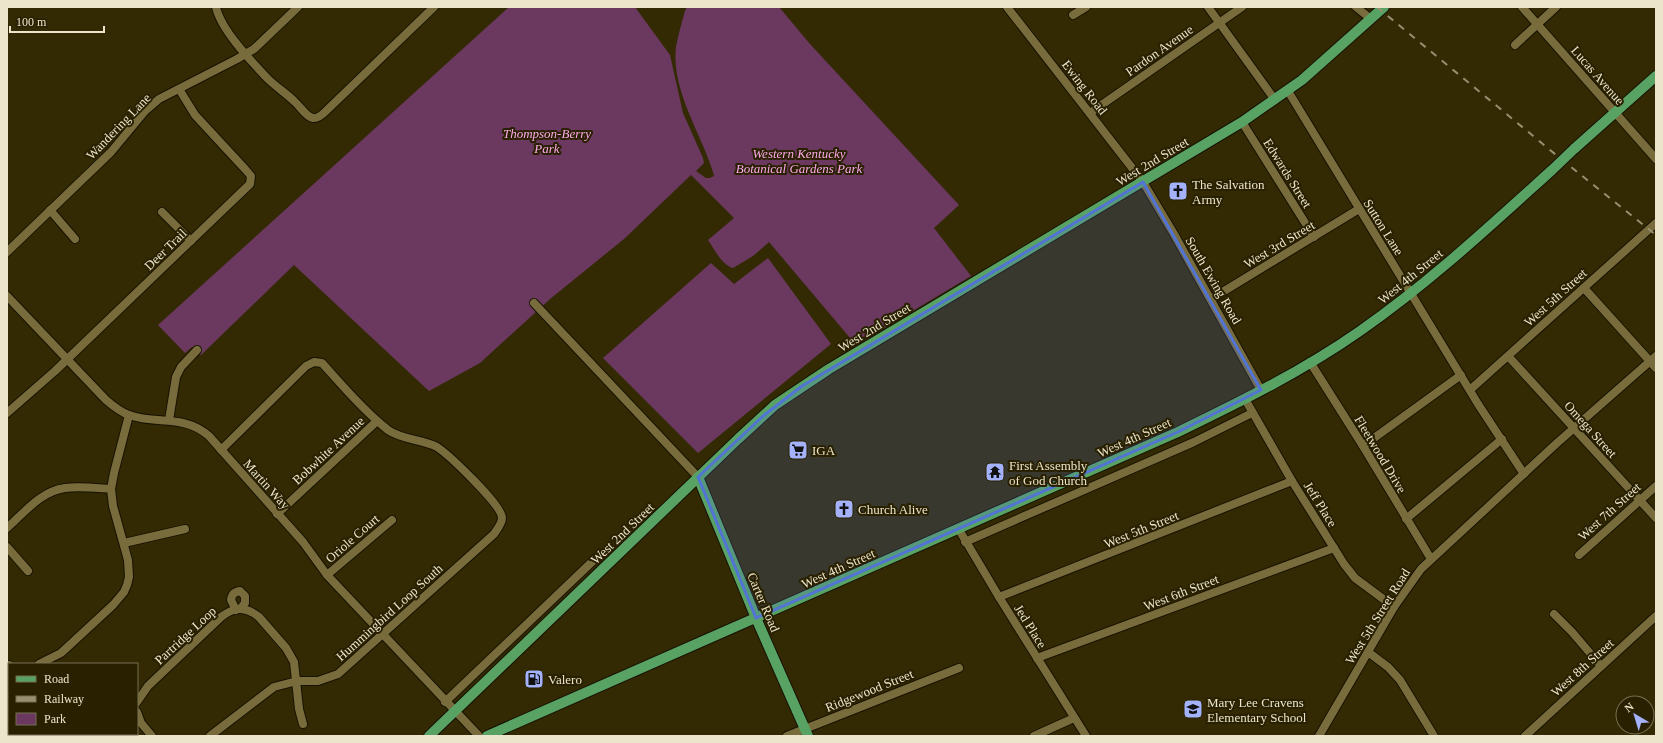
<svg xmlns="http://www.w3.org/2000/svg" width="1663" height="743" font-family="Georgia,serif">
<style>
.green{fill:#6b3860}
.lines{fill:none;stroke-linecap:round;stroke-linejoin:round}
.minor-casing{stroke:#181200;stroke-width:10}
.major-casing{stroke:#181200;stroke-width:12}
.minor{stroke:#786c3c;stroke-width:8}
.major{stroke:#58a264;stroke-width:10}
.rail{stroke:#978f70;stroke-width:2;stroke-dasharray:7 7;stroke-linecap:butt}
.major-bridge-casing{stroke:#181200;stroke-width:12;stroke-linecap:butt}
.major-bridge{stroke:#58a264;stroke-width:10}
.marked{fill:#5174d5;fill-opacity:0.2;stroke:#5174d5;stroke-width:3;stroke-linejoin:round}
.labels{text-anchor:middle;stroke-width:4;stroke-linejoin:round;paint-order:stroke}
.street-label{font-size:13px;fill:#ece5cc;stroke:#292000}
.park-label{font-size:13px;font-style:italic;fill:#fda8ea;stroke:#292000}
.poi-label{font-size:13px;fill:#ece5cc;stroke:#292000;text-anchor:start}
</style>
<rect width="100%" height="100%" fill="#332a04"/>
<g class="green">
<path d="M509 7H635L670 55 683 113 703 158 704 163 696 171 706 178H710L714 176 713 172C701 133 671 90 676 47 678 35 682 22 685 11L687 7H779L810 44 959 205 934 228 971 276 856 345 769 242 753 256 733 268C722 265 714 249 708 240L734 218 691 175 624 239 550 299 480 363 429 391 294 265 201 355 192 347 185 353 158 325Z"/>
<polygon points="768,258 831,344 698,453 603,358 711,263 734,284"/>
</g>
<g class="lines">
<defs>
<g id="minor">
<path d="M216 7C221 30 251 61 267 78 276 87 286 93 295 102 300 106 306 117 313 118 318 119 323 114 326 111L434 7"/>
<polyline points="1007,7 1143,182 1174,234 1261,390"/>
<polyline points="1208,7 1275,100"/>
<polyline points="1356,7 1371,19"/>
<polyline points="1522,7 1656,159"/>
<polyline points="1073,15 1086,7"/>
<polyline points="1515,45 1556,7"/>
<polyline points="1288,91 1478,404 1524,474"/>
<polyline points="1090,113 1242,7"/>
<polyline points="1242,122 1314,237"/>
<polyline points="50,210 75,239"/>
<polyline points="162,212 191,241"/>
<polyline points="7,252 111,152 145,111 159,99 237,59 254,49 298,7"/>
<polyline points="1584,288 1656,368"/>
<path d="M7 296 106 400C113 406 120 412 129 415 157 425 184 414 209 436L303 542 327 575 479 736"/>
<polyline points="1211,299 1359,209"/>
<polyline points="534,303 698,477"/>
<polyline points="1508,356 1656,518"/>
<polyline points="1310,362 1363,446 1431,559"/>
<polyline points="1471,389 1656,223"/>
<polyline points="1245,399 1292,481 1344,564 1355,578 1394,607"/>
<polyline points="7,413 55,371 250,184 251,176 245,169 195,115 179,89"/>
<polyline points="169,420 176,377 181,367 197,350"/>
<polyline points="1363,446 1461,375"/>
<polyline points="277,514 377,421"/>
<polyline points="1406,519 1502,439"/>
<path d="M7 528C24 513 41 491 65 488 79 486 96 488 111 489"/>
<polyline points="958,528 999,597 1086,736"/>
<polyline points="965,542 1194,442 1252,413"/>
<polyline points="124,543 185,529"/>
<polyline points="7,547 28,571"/>
<polyline points="1579,555 1656,486"/>
<polyline points="327,575 392,520"/>
<polyline points="999,597 1292,481"/>
<path d="M236 610 231 600C232 594 234 592 240 591L245 596V603L241 608"/>
<polyline points="1554,614 1572,632 1601,666"/>
<polyline points="1368,652 1388,667 1400,680 1434,736"/>
<polyline points="1037,658 1334,548"/>
<polyline points="39,664 61,653 113,605 124,592 127,585 129,577 128,560 113,506 111,489 114,473 129,415"/>
<polyline points="7,665 9,665"/>
<polyline points="9,683 9,700"/>
<path d="M137 702 148 686 221 617C234 607 245 606 259 617L286 648 294 662 299 709 303 724"/>
<polyline points="445,702 595,559"/>
<polyline points="137,712 141,723 152,736"/>
<polyline points="35,734 36,736"/>
<path d="M210 736 274 687 297 681H318L338 674 494 534C497 529 502 524 502 518 502 505 449 455 437 447 422 439 402 440 388 430 364 411 343 386 322 363L314 362 306 366 221 450"/>
<polyline points="787,736 959,668"/>
<polyline points="1034,736 1074,718"/>
<polyline points="1319,736 1394,607 1421,569 1557,443 1656,356"/>
<polyline points="1525,736 1656,616"/>
</g>
<g id="major">
<polyline points="1574,149 1656,76"/>
<polyline points="698,477 756,618 808,736"/>
<polyline points="429,736 738,439 775,405 829,369 1242,122 1302,80 1384,7"/>
<path d="M487 736 1178 432C1240 402 1303 371 1360 331 1429 283 1490 226 1552 170"/>
</g>
</defs>
<use href="#minor" class="minor-casing"/>
<use href="#major" class="major-casing"/>
<use href="#minor" class="minor"/>
<use href="#major" class="major"/>
<polyline class="rail" points="1377,7 1561,159 1656,235"/>
<defs>
<polyline id="major-bridge" points="1552,170 1574,149"/>
</defs>
<use href="#major-bridge" class="major-bridge-casing"/>
<use href="#major-bridge" class="major-bridge"/>
</g>
<path class="marked" d="M1143 182 1261 390 1178 432 756 618 698 477 763 416 802 386Z"/>
<defs>
<symbol id="church-square" viewBox="-11 -11 22 22"><rect x="-9" y="-9" width="18" height="18" rx="4" fill="#a4b2fc" stroke="#292000"/><path d="M-1.2-6h2.4v3.5h3.3v2.4h-3.3V6h-2.4V-.1h-3.3v-2.4h3.3Z" fill="#111"/></symbol>
<symbol id="supermarket-square" viewBox="-11 -11 22 22"><rect x="-9" y="-9" width="18" height="18" rx="4" fill="#a4b2fc" stroke="#292000"/><path d="M-6-5.5h2.5l.6 2H6L4.5 2H-2.5L-4.4-4H-6ZM-1.5 3.2a1.3 1.3 0 1 0 .1 0ZM3 3.2a1.3 1.3 0 1 0 .1 0Z" fill="#111"/></symbol>
<symbol id="temple-square" viewBox="-11 -11 22 22"><rect x="-9" y="-9" width="18" height="18" rx="4" fill="#a4b2fc" stroke="#292000"/><path d="M0-6L5-2H3V0L6.5 2.5H4V6H1.5V3h-3V6H-4V2.5H-6.5L-3 0V-2H-5Z" fill="#111"/></symbol>
<symbol id="fuel-square" viewBox="-11 -11 22 22"><rect x="-9" y="-9" width="18" height="18" rx="4" fill="#a4b2fc" stroke="#292000"/><path d="M-5.5-6h7V0h2V4h1.3V-2.5L3-4.5l.8-.8L6-3V5H2.5V1h-1V6h-7ZM-4.2-4.7v3.2H.2V-4.7Z" fill="#111"/></symbol>
<symbol id="school-square" viewBox="-11 -11 22 22"><rect x="-9" y="-9" width="18" height="18" rx="4" fill="#a4b2fc" stroke="#292000"/><path d="M0-5L7-2L0 1L-7-2ZM-4 1L0 2.5L4 1V4Q0 6-4 4Z" fill="#111"/></symbol>
</defs>
<g fill-rule="evenodd">
<use href="#church-square" x="1167" y="180" width="22" height="22"/>
<use href="#supermarket-square" x="787" y="439" width="22" height="22"/>
<use href="#temple-square" x="984" y="461" width="22" height="22"/>
<use href="#church-square" x="833" y="498" width="22" height="22"/>
<use href="#fuel-square" x="523" y="668" width="22" height="22"/>
<use href="#school-square" x="1182" y="698" width="22" height="22"/>
</g>
<g class="labels">
<g class="street-label">
<text transform="translate(1159 50) rotate(-35)" y="5">Pardon Avenue</text>
<text transform="translate(1598 75) rotate(49)" y="5">Lucas Avenue</text>
<text transform="translate(1085 87) rotate(52)" y="5">Ewing Road</text>
<text transform="translate(118 126) rotate(-46)" y="5">Wandering Lane</text>
<text transform="translate(1152 161) rotate(-31)" y="5">West 2nd Street</text>
<text transform="translate(1288 173) rotate(58)" y="5">Edwards Street</text>
<text transform="translate(1384 227) rotate(58)" y="5">Sutton Lane</text>
<text transform="translate(1279 244) rotate(-31)" y="5">West 3rd Street</text>
<text transform="translate(165 249) rotate(-44)" y="5">Deer Trail</text>
<text transform="translate(1410 276) rotate(-39)" y="5">West 4th Street</text>
<text transform="translate(1214 280) rotate(60)" y="5">South Ewing Road</text>
<text transform="translate(1555 297) rotate(-42)" y="5">West 5th Street</text>
<text transform="translate(874 327) rotate(-31)" y="5">West 2nd Street</text>
<text transform="translate(1591 429) rotate(48)" y="5">Omega Street</text>
<text transform="translate(1134 437) rotate(-24)" y="5">West 4th Street</text>
<text transform="translate(328 450) rotate(-43)" y="5">Bobwhite Avenue</text>
<text transform="translate(1381 454) rotate(59)" y="5">Fleetwood Drive</text>
<text transform="translate(267 484) rotate(48)" y="5">Martin Way</text>
<text transform="translate(1321 504) rotate(58)" y="5">Jeff Place</text>
<text transform="translate(1609 511) rotate(-42)" y="5">West 7th Street</text>
<text transform="translate(1141 529) rotate(-22)" y="5">West 5th Street</text>
<text transform="translate(622 533) rotate(-44)" y="5">West 2nd Street</text>
<text transform="translate(352 538) rotate(-41)" y="5">Oriole Court</text>
<text transform="translate(838 568) rotate(-24)" y="5">West 4th Street</text>
<text transform="translate(1181 592) rotate(-21)" y="5">West 6th Street</text>
<text transform="translate(764 602) rotate(67)" y="5">Carter Road</text>
<text transform="translate(389 612) rotate(-42)" y="5">Hummingbird Loop South</text>
<text transform="translate(1377 616) rotate(-58)" y="5">West 5th Street Road</text>
<text transform="translate(1031 626) rotate(58)" y="5">Jed Place</text>
<text transform="translate(185 635) rotate(-43)" y="5">Partridge Loop</text>
<text transform="translate(1582 667) rotate(-42)" y="5">West 8th Street</text>
<text transform="translate(869 690) rotate(-22)" y="5">Ridgewood Street</text>
</g>
<g class="park-label">
<text x="547" y="138">Thompson-Berry<tspan x="547" dy="15">Park</tspan></text>
<text x="799" y="158">Western Kentucky<tspan x="799" dy="15">Botanical Gardens Park</tspan></text>
</g>
<g class="poi-label">
<text x="1192" y="189">The Salvation<tspan x="1192" dy="15">Army</tspan></text>
<text x="812" y="455">IGA</text>
<text x="1009" y="470">First Assembly<tspan x="1009" dy="15">of God Church</tspan></text>
<text x="858" y="514">Church Alive</text>
<text x="548" y="684">Valero</text>
<text x="1207" y="707">Mary Lee Cravens<tspan x="1207" dy="15">Elementary School</tspan></text>
</g>
</g>
<rect width="1663" height="743" fill="none" stroke="#ece5cc" stroke-width="16"/>
<rect x="8" y="663" width="130" height="72" fill="#292000" stroke="#776f52"/>
<rect x="16" y="676" width="20" height="6" fill="#58a264" stroke="#776f52"/>
<text x="44" y="683" font-size="12" fill="#ece5cc">Road</text>
<rect x="16" y="696" width="20" height="6" fill="#978f70" stroke="#776f52"/>
<text x="44" y="703" font-size="12" fill="#ece5cc">Railway</text>
<rect x="16" y="713" width="20" height="12" fill="#6b3860" stroke="#776f52"/>
<text x="44" y="723" font-size="12" fill="#ece5cc">Park</text>
<g transform="translate(1635 715) rotate(322)"><circle r="19" fill="#292000" stroke="#776f52"/>
<path d="M0-3L7 15L0 10L-7 15Z" fill="#a4b2fc"/>
<text y="-6" font-size="11" font-weight="bold" text-anchor="middle" fill="#ece5cc">N</text>
</g>
<path d="M10 26v6h94v-6" fill="none" stroke="#ece5cc" stroke-width="2"/>
<text x="16" y="26" font-size="12" fill="#ece5cc" stroke="#292000" stroke-width="3" paint-order="stroke">100 m</text>
</svg>
